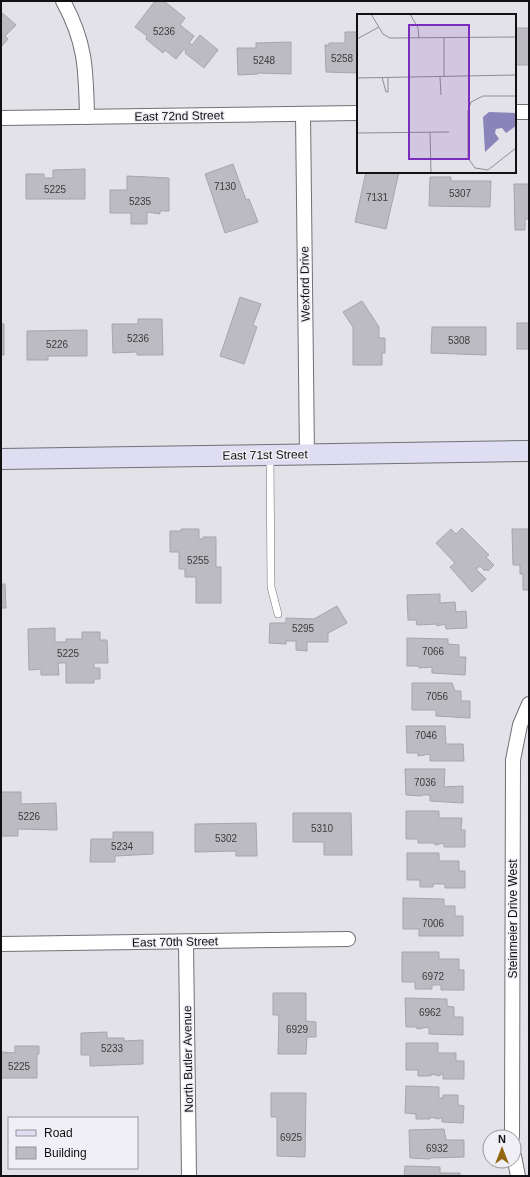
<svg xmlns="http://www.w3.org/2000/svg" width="530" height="1177" font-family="Helvetica,sans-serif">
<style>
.building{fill:#bbbbc1;stroke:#a5a5aa}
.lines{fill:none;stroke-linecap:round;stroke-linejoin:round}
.lane-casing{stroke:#707076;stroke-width:8}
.street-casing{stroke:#707076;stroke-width:16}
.secondary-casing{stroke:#707076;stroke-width:22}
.lane{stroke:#fff;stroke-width:7}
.street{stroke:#fff;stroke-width:14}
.secondary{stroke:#dfddf2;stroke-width:20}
.labels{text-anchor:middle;stroke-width:3;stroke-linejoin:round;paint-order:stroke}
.number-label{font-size:10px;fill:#3c3c3e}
.street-label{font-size:12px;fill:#111113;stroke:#efeff5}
.inset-road{fill:none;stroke:#8e8e93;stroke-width:1}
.view{fill:#7b2cbf;fill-opacity:0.15;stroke:#7b2cbf;stroke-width:2}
.inset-edge{fill:none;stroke:#111113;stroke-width:2}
</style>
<rect width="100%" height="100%" fill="#e2e2e8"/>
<g class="building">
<polygon points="155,1 164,1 185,18 180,25 194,36 189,43 192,45 200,35 218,50 204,68 185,53 186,51 184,49 176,59 165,50 163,53 146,39 147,36 135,27"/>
<polygon points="1,12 16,25 5,36 8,39 1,47"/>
<rect x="516" y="28" width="13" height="37"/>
<polygon points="345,32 358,32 358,73 326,72 325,45 329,45 329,43 345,43"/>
<polygon points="291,42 291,74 258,73 258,74 238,75 237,48 256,48 256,43"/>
<polygon points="233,164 246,200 249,199 258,222 225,233 205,174"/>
<polygon points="85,169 85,199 26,199 26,174 44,174 44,178 53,178 53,170"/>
<polygon points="366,172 399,172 386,229 355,222"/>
<polygon points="127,176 169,178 169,211 160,211 160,214 147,212 147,224 131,224 131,213 110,213 110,190 127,190"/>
<polygon points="430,177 451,177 451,181 491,181 490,207 429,206"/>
<polygon points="514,184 529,184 529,219 525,219 525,230 515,230"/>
<polygon points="240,297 261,304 253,325 257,327 244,364 220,356"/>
<polygon points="362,301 379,327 379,338 385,338 385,353 382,353 382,365 353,365 353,327 343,312"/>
<polygon points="138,319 162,319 163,355 137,355 137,352 113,353 112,324 138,324"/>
<rect x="517" y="323" width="12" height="26"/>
<rect x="1" y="324" width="3" height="31"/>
<polygon points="432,327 486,327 486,355 431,353"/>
<polygon points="87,330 87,356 48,356 48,360 27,360 27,331"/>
<polygon points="462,528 489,555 486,557 494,565 488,571 487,569 485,571 480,566 476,569 486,579 472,592 450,567 455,563 436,543 451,529 456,534"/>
<polygon points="181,529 199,529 199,539 203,539 203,537 216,537 216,567 221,567 221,603 196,603 196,577 185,577 185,569 179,569 179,552 170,552 170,531 181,531"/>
<polygon points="512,529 529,529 529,590 523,590 523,574 520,574 520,565 513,565"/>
<polygon points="1,584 5,584 6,608 1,608"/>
<polygon points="440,594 440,603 455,602 456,612 466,611 467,628 446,629 445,624 437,626 437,624 417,625 416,620 408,620 407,595"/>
<polygon points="337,606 347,623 328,633 328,642 307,642 307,651 296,650 296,641 286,641 286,644 269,643 270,623 286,623 286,618 314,619"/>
<polygon points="55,628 55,642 66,642 66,639 82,639 82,632 100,632 100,640 107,640 108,663 94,663 94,668 100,668 100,679 94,679 94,683 66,683 66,663 58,663 59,675 41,675 41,669 29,670 28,629"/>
<polygon points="407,638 448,639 448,644 459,645 459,657 466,657 465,675 432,673 432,667 419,668 419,666 407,666"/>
<polygon points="412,683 452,683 455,691 461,691 461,701 470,701 470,718 436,716 436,710 412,710"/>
<polygon points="406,726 445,726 446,744 463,744 464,761 430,761 430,754 418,756 418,753 407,753"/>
<polygon points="405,769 445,769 444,787 463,786 463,803 430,801 430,795 422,795 422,796 406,795"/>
<polygon points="1,792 21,792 21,804 56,803 57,830 18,829 18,836 1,836"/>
<polygon points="406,811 439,811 439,818 462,818 461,830 465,830 465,847 444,847 444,843 435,845 435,843 418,843 418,839 406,839"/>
<polygon points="293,813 351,813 352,855 324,855 324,842 293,842"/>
<polygon points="256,823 257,856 236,856 236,851 195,852 195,824"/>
<polygon points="113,832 153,832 153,854 115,856 115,862 90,862 91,839 113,839"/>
<polygon points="407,853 439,853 439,861 459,861 459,871 465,871 465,888 445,888 445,884 433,884 433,887 420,887 420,880 407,880"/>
<polygon points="403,898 444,899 444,906 455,906 455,916 463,916 463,936 419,936 419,929 403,929"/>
<polygon points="402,952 439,952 439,959 459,959 459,970 464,970 464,990 441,990 441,985 432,985 432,989 415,989 415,982 402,982"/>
<polygon points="273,993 306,993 306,1021 316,1022 316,1037 307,1037 306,1054 278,1054 279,1015 273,1015"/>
<polygon points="405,998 447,999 447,1006 454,1007 454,1017 463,1017 463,1035 429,1034 429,1027 417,1029 417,1027 406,1027"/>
<polygon points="107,1032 107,1038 124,1038 124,1041 143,1040 143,1064 90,1066 90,1055 81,1055 81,1033"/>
<polygon points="406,1043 438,1043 438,1053 456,1053 456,1061 464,1061 464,1079 443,1079 443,1074 440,1074 440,1076 431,1074 431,1076 418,1076 418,1070 406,1070"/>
<polygon points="15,1046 39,1046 39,1054 37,1054 37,1078 1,1078 1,1052 15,1053"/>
<polygon points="406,1086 439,1087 439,1098 443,1098 443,1095 458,1095 458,1105 464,1106 463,1123 442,1122 442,1118 439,1118 439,1119 430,1117 430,1119 416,1119 416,1114 405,1113"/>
<polygon points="271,1093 306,1093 305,1157 277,1156 277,1117 271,1117"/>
<polygon points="444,1129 446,1140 464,1140 464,1157 430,1158 430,1159 410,1158 409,1130"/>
<polygon points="405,1166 440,1167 440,1173 460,1173 460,1176 404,1176"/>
</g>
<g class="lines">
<defs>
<polyline id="lane" points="270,455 271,587 278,614"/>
<g id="street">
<path d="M63 1C86 43 86 70 87 117"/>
<polyline points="515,112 529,112"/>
<polyline points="303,114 307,455"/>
<polyline points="1,118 358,113"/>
<polyline points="186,942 189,1176"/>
<polyline points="1,944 348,939"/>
<polyline points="512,1137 513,760 520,725 529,704"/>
<polyline points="514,1156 518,1176"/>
</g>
<polyline id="secondary" points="1,459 529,451"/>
</defs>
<use href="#lane" class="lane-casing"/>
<use href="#street" class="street-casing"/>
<use href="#secondary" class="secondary-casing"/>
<use href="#lane" class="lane"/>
<use href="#street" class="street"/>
<use href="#secondary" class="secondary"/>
</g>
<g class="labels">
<g class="number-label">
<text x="164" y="35">5236</text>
<text x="342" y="62">5258</text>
<text x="264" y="64">5248</text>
<text x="225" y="190">7130</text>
<text x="55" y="193">5225</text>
<text x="460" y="197">5307</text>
<text x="377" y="201">7131</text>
<text x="140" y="205">5235</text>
<text x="138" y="342">5236</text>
<text x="459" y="344">5308</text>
<text x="57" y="348">5226</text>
<text x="198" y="564">5255</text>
<text x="303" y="632">5295</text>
<text x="433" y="655">7066</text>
<text x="68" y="657">5225</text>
<text x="437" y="700">7056</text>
<text x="426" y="739">7046</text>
<text x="425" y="786">7036</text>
<text x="29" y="820">5226</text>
<text x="322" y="832">5310</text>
<text x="226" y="842">5302</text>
<text x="122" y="850">5234</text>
<text x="433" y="927">7006</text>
<text x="433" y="980">6972</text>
<text x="430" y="1016">6962</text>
<text x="297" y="1033">6929</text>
<text x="112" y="1052">5233</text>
<text x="19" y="1070">5225</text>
<text x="291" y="1141">6925</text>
<text x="437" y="1152">6932</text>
</g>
<g class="street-label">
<text transform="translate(179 116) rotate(-1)" y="4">East 72nd Street</text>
<text transform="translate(305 284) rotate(-91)" y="4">Wexford Drive</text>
<text transform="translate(265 455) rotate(-1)" y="4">East 71st Street</text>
<text transform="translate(513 919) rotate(-90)" y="4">Steinmeier Drive West</text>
<text transform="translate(175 942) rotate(-1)" y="4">East 70th Street</text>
<text transform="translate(188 1059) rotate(-91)" y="4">North Butler Avenue</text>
</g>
</g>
<g transform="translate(357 14)">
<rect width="159" height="159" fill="#e2e2e8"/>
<path d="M132 98 159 99V112L149 119 145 114 139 115 138 119 142 125 128 138 126 103Z" fill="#8985ba"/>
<path class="inset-road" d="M14 0 26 20 33 24 159 23M53 0 61 14 62 24M87 24V63M0 25 22 13M25 63 29 78H31V63M83 63 84 81M0 64 159 61M159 82H126L114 88 111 97V144L118 154 131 156 159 134M73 118 74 159M0 119 92 118"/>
<path class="view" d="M52 11H112V145H52Z"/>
<rect width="159" height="159" class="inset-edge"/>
</g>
<rect width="530" height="1177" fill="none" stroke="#111113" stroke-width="4"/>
<rect x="8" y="1117" width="130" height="52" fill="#efeff5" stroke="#96969b"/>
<rect x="16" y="1130" width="20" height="6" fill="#dfddf2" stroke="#96969b"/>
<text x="44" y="1137" font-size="12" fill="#111113">Road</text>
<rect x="16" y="1147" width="20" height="12" fill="#bbbbc1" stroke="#96969b"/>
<text x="44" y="1157" font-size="12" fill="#111113">Building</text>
<g transform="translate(502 1149)"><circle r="19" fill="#efeff5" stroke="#96969b"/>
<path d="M0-3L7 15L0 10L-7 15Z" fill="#926611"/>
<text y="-6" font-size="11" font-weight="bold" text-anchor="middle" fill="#111113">N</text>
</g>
</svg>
